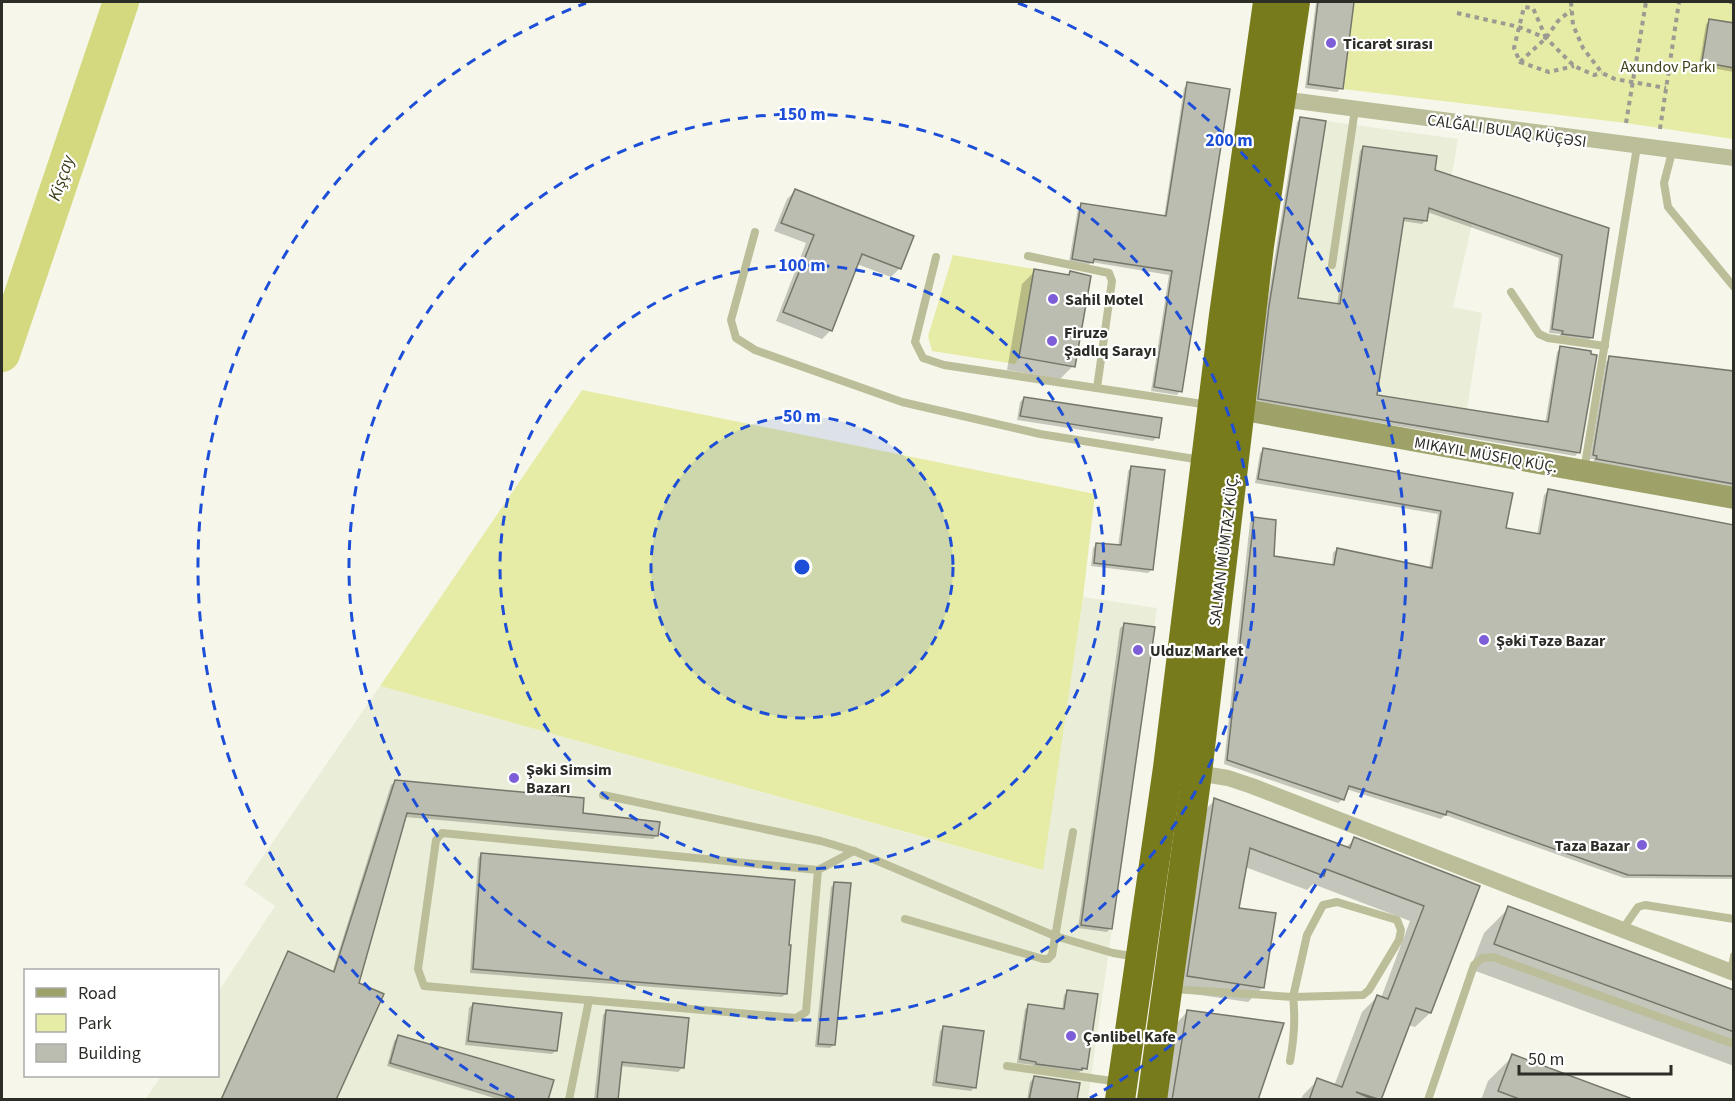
<svg xmlns="http://www.w3.org/2000/svg" width="1735" height="1101" font-family="'Source Sans 3',sans-serif">
<style>
.built{fill:#eaedd8}
.green{fill:#e6eba5}
.shadow{fill:#0003}
.lines{fill:none;stroke-linecap:round;stroke-linejoin:round}
.river{stroke:#d4d980;stroke-width:36}
.building{fill:#bcbdb1;stroke:#76776b;stroke-width:1.5}
.path{stroke:#9b9b92;stroke-width:4;stroke-dasharray:4.5 4.5;stroke-linecap:butt}
.lane{stroke:#bbbe98;stroke-width:8}
.street{stroke:#bbbe98;stroke-width:16}
.secondary{stroke:#9ea269;stroke-width:22}
.highway{stroke:#787b1c;stroke-width:30}
.ring{fill:none;stroke:#1d4ed8;stroke-width:3;stroke-dasharray:10 8}
.poi-dot{fill:#7d5ed8;stroke:#fff;stroke-width:2}
.labels{text-anchor:middle;stroke-width:4.5;stroke-linejoin:round;paint-order:stroke}
.poi-label{font-size:16px;font-weight:bold;fill:#2d2d28;stroke:#fff;text-anchor:start}
.park-label{font-size:16px;fill:#40421c;stroke:#fff}
.street-label{font-size:16px;fill:#2d2d28;stroke:#fff}
.water-label{font-size:18px;font-style:italic;fill:#3e401a;stroke:#fff}
.centre{fill:#1d4ed8;stroke:#fff;stroke-width:3}
.ring-label{font-size:18px;text-anchor:middle;font-weight:bold;fill:#1d4ed8;stroke:#fff;stroke-width:4.5;stroke-linejoin:round;paint-order:stroke}
</style>
<rect width="100%" height="100%" fill="#f6f7ea"/>
<g class="built">
<polygon points="1326,121 1458,139 1445,214 1472,224 1453,307 1482,313 1467,409 1284,380"/>
<polygon points="1083,597 1157,608 1088,1099 145,1100 161,1076 218,1076 218,992 275,906 244,884 380,686 1042,870"/>
</g>
<g class="green">
<polygon points="1354,2 1733,2 1733,139 1626,123 1343,89"/>
<polygon points="953,255 1034,269 1019,357 1015,364 932,351 928,336"/>
<polygon points="582,390 1095,494 1083,597 1043,870 380,686"/>
</g>
<g class="shadow">
<polygon points="1316,2 1352,2 1341,88 1337,92 1305,88"/>
<polygon points="1710,21 1734,25 1734,72 1699,66 1706,24"/>
<polygon points="1188,84 1180,391 1177,395 1151,391 1169,275 1091,262 1088,266 1069,262 1078,208 1081,204 1164,217 1184,88"/>
<polygon points="1301,118 1296,299 1337,305 1360,151 1363,147 1608,229 1592,337 1588,341 1559,337 1560,334 1549,333 1559,258 1427,212 1426,220 1422,224 1402,221 1376,396 1545,424 1557,352 1561,348 1579,452 1575,456 1255,402 1266,310 1297,122"/>
<polygon points="795,191 912,236 899,269 891,277 857,264 831,330 822,339 776,321 806,243 774,231 787,199"/>
<polygon points="1035,271 1067,276 1070,273 1073,366 1060,379 1007,370 1022,284"/>
<polygon points="1610,358 1734,372 1734,488 1593,463 1594,459 1590,459 1606,362"/>
<polygon points="1024,398 1157,437 1153,441 1017,420 1020,402"/>
<polygon points="1264,450 1504,529 1537,535 1544,495 1548,491 1734,527 1734,879 1624,878 1445,815 1441,819 1346,789 1342,800 1338,803 1224,764 1250,522 1254,519 1273,557 1332,566 1333,553 1337,549 1429,569 1438,514 1255,483 1260,453"/>
<polygon points="1131,467 1152,569 1148,573 1091,566 1093,548 1097,544 1118,547 1128,471"/>
<polygon points="1124,625 1110,928 1107,932 1078,928 1120,628"/>
<polygon points="395,782 581,814 657,835 653,839 405,817 357,984 334,1100 220,1100 285,957 289,953 332,973 391,785"/>
<polygon points="1215,800 1345,848 1355,839 1478,886 1430,1013 1415,1027 1408,1025 1379,1100 1301,1100 1303,1095 1318,1080 1334,1086 1362,1012 1377,997 1381,998 1410,921 1313,884 1307,890 1245,867 1237,909 1263,987 1248,1002 1173,991 1200,815"/>
<polygon points="481,854 786,994 782,997 470,973 478,858"/>
<polygon points="835,883 834,1045 830,1048 815,1047 831,887"/>
<polygon points="1509,908 1734,991 1734,1066 1470,969 1484,933"/>
<polygon points="1068,991 1086,1068 1077,1073 1033,1067 1033,1065 1017,1063 1025,1009 1029,1006 1062,1010 1064,995"/>
<polygon points="473,1004 556,1051 552,1054 465,1045 469,1008"/>
<polygon points="606,1011 682,1068 678,1072 620,1066 616,1100 594,1100 603,1015"/>
<polygon points="1188,1011 1257,1100 1158,1100 1171,1029"/>
<polygon points="944,1027 975,1087 971,1091 932,1086 940,1031"/>
<polygon points="398,1037 547,1100 501,1100 387,1066 394,1041"/>
<polygon points="1513,1056 1631,1100 1481,1100 1488,1081"/>
<polygon points="1034,1078 1075,1100 1027,1100 1030,1082"/>
</g>
<g class="lines">
<polyline class="river" points="2,354 121,2"/>
</g>
<g class="building">
<polygon points="1318,2 1354,2 1343,89 1308,84"/>
<polygon points="1709,19 1734,23 1734,68 1702,62"/>
<polygon points="1187,82 1230,89 1182,392 1154,387 1172,271 1094,259 1093,263 1072,259 1081,203 1166,216"/>
<polygon points="1300,117 1326,121 1298,298 1340,304 1363,146 1437,156 1435,170 1609,228 1593,338 1562,334 1563,331 1552,329 1562,255 1429,208 1427,221 1404,218 1377,395 1548,422 1560,346 1591,351 1591,354 1597,355 1580,453 1258,399 1269,306"/>
<polygon points="795,189 914,236 901,269 862,254 832,331 783,312 814,235 781,223"/>
<polygon points="1034,269 1069,275 1070,271 1091,276 1075,367 1019,357"/>
<polygon points="1609,356 1734,371 1734,484 1596,459 1597,456 1593,455"/>
<polygon points="1024,397 1162,418 1159,438 1020,416"/>
<polygon points="1263,448 1513,493 1506,528 1540,534 1548,489 1734,525 1734,876 1628,875 1447,811 1446,815 1349,786 1344,800 1227,760 1254,517 1276,520 1274,556 1334,565 1337,548 1432,568 1441,511 1258,479"/>
<polygon points="1131,466 1165,470 1153,570 1094,563 1096,543 1121,545"/>
<polygon points="1124,623 1155,627 1112,929 1081,925"/>
<polygon points="395,780 584,798 583,813 660,822 658,836 407,813 359,983 384,994 336,1100 221,1100 288,951 334,972"/>
<polygon points="1214,798 1350,848 1354,837 1480,886 1431,1013 1416,1008 1381,1100 1356,1092 1370,1098 1370,1100 1309,1100 1317,1078 1342,1087 1377,995 1388,999 1424,906 1326,869 1324,876 1250,848 1239,908 1276,913 1264,988 1187,976"/>
<polygon points="481,853 795,880 789,945 791,945 787,994 473,969"/>
<polygon points="834,882 851,883 835,1045 818,1044"/>
<polygon points="1508,906 1734,990 1734,1032 1494,944"/>
<polygon points="1067,990 1098,994 1087,1069 1082,1068 1082,1070 1036,1064 1036,1062 1020,1059 1028,1004 1064,1009"/>
<polygon points="473,1003 562,1013 557,1051 468,1041"/>
<polygon points="606,1010 689,1018 684,1068 622,1062 618,1100 597,1100"/>
<polygon points="1187,1010 1284,1023 1258,1100 1172,1100"/>
<polygon points="943,1026 984,1031 976,1088 936,1082"/>
<polygon points="398,1035 554,1080 548,1100 517,1100 390,1063"/>
<polygon points="1512,1054 1630,1098 1630,1100 1522,1100 1498,1091"/>
<polygon points="1034,1076 1080,1083 1077,1100 1029,1100"/>
</g>
<g class="lines">
<g class="path">
<polyline points="1571,2 1573,25 1583,48 1602,73 1615,79 1666,88"/>
<polyline points="1729,2 1734,2"/>
<polyline points="1457,13 1519,27 1546,38 1574,66 1594,75 1602,73"/>
<polyline points="1546,38 1533,8 1524,7 1514,48 1520,62 1549,72 1574,66"/>
<polyline points="1520,62 1546,38 1558,21 1571,10"/>
<polyline points="1626,123 1646,2"/>
<polyline points="1660,129 1679,2"/>
</g>
<g class="lane">
<polyline points="1672,152 1664,183 1668,207 1734,287"/>
<polyline points="755,232 731,320 736,338 755,350 902,402 1040,434 1201,460"/>
<polyline points="1028,256 1109,273 1112,281 1097,388"/>
<polyline points="936,257 915,342 923,358 944,365 1209,405"/>
<polyline points="1332,265 1355,109"/>
<polyline points="1511,292 1539,334 1548,338 1605,346"/>
<polyline points="1584,471 1637,147"/>
<polyline points="603,795 821,841 854,851 1055,936 1113,953 1137,957"/>
<polyline points="818,870 442,833 436,840 418,969 424,986 796,1018 806,1012 818,870 854,851"/>
<polygon points="1337,902 1397,920 1401,930 1399,940 1369,990 1363,995 1293,997 1307,935 1323,905"/>
<polyline points="905,919 1043,959 1048,959 1052,955 1073,832"/>
<polyline points="1622,930 1638,907 1645,905 1734,919"/>
<polyline points="1731,972 1734,956"/>
<path d="M1173 989 1293 997C1296 1020 1294 1039 1290 1061"/>
<polyline points="1007,1066 1119,1082"/>
<polyline points="569,1100 589,1000"/>
<polyline points="1428,1100 1474,965 1482,958 1493,957 1734,1044"/>
</g>
<g class="street">
<polyline points="1281,99 1734,158"/>
<polyline points="1197,773 1228,778 1252,786 1734,973"/>
</g>
<polyline class="secondary" points="1239,409 1734,498"/>
<g class="highway">
<polyline points="1120,1100 1168,768 1224,315 1268,2"/>
<polyline points="1152,1100 1197,773 1259,246 1295,2"/>
</g>
</g>
<circle cx="802" cy="567" r="151" fill="#1d4ed8" fill-opacity=".12"/>
<g class="ring">
<circle cx="802" cy="567" r="151"/>
<circle cx="802" cy="567" r="302"/>
<circle cx="802" cy="567" r="453"/>
<path d="M514 1098A604 604 0 0 1 586 3M1018 3A604 604 0 0 1 1090 1098"/>
</g>
<g class="poi-dot">
<circle cx="1331" cy="43" r="6"/>
<circle cx="1053" cy="299" r="6"/>
<circle cx="1052" cy="341" r="6"/>
<circle cx="1484" cy="640" r="6"/>
<circle cx="1138" cy="650" r="6"/>
<circle cx="514" cy="778" r="6"/>
<circle cx="1642" cy="845" r="6"/>
<circle cx="1071" cy="1036" r="6"/>
</g>
<g class="labels">
<g class="poi-label">
<text x="1343" y="49">Ticarət sırası</text>
<text x="1065" y="305">Sahil Motel</text>
<text x="1064" y="338">Firuzə<tspan x="1064" dy="18">Şadlıq Sarayı</tspan></text>
<text x="1496" y="646">Şəki Təzə Bazar</text>
<text x="1150" y="656">Ulduz Market</text>
<text x="526" y="775">Şəki Simsim<tspan x="526" dy="18">Bazarı</tspan></text>
<text x="1630" y="851" text-anchor="end">Taza Bazar</text>
<text x="1083" y="1042">Çənlibel Kafe</text>
</g>
<g class="park-label">
<text x="1668" y="72">Axundov Parkı</text>
</g>
<g class="street-label">
<text transform="translate(1507 130) rotate(8)" y="6">CALĞALI BULAQ KÜÇƏSI</text>
<text transform="translate(1486 454) rotate(10)" y="6">MIKAYIL MÜSFIQ KÜÇ.</text>
<text transform="translate(1223 550) rotate(-83)" y="6">SALMAN MÜMTAZ KÜÇ.</text>
</g>
<g class="water-label">
<text transform="translate(61 178) rotate(-71)" y="6">Kişçay</text>
</g>
</g>
<circle cx="802" cy="567" r="9" class="centre"/>
<g class="ring-label">
<text x="802" y="120">150 m</text>
<text x="1229" y="146">200 m</text>
<text x="802" y="271">100 m</text>
<text x="802" y="422">50 m</text>
</g>
<rect width="1735" height="1101" fill="none" stroke="#2d2d28" stroke-width="6"/>
<rect x="24" y="969" width="195" height="108" fill="#ffffff" stroke="#ababa9" stroke-width="1.5"/>
<rect x="36" y="988" width="30" height="9" fill="#9ea269" stroke="#ababa9" stroke-width="1.5"/>
<text x="78" y="999" font-size="18" fill="#2d2d28">Road</text>
<rect x="36" y="1014" width="30" height="18" fill="#e6eba5" stroke="#ababa9" stroke-width="1.5"/>
<text x="78" y="1029" font-size="18" fill="#2d2d28">Park</text>
<rect x="36" y="1044" width="30" height="18" fill="#bcbdb1" stroke="#ababa9" stroke-width="1.5"/>
<text x="78" y="1059" font-size="18" fill="#2d2d28">Building</text>
<path d="M1519 1065v9h152v-9" fill="none" stroke="#2d2d28" stroke-width="3"/>
<text x="1528" y="1065" font-size="18" fill="#2d2d28" stroke="#ffffff" stroke-width="4.5" paint-order="stroke">50 m</text>
</svg>
